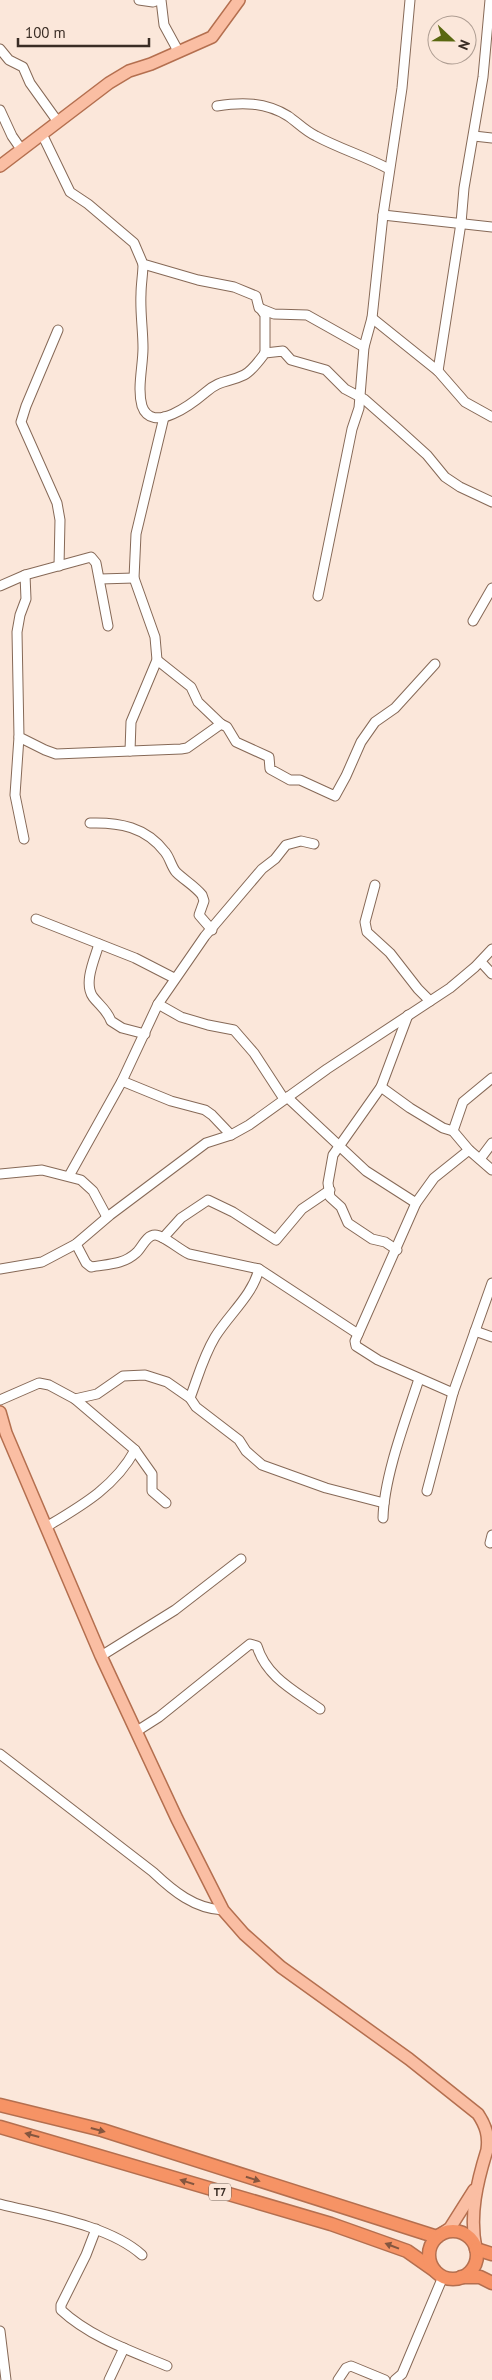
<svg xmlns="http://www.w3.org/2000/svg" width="492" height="2380" font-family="'PT Sans',sans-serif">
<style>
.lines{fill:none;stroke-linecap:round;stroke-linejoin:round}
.minor-casing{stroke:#866957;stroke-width:11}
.major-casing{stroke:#b46f4f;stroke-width:14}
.highway-casing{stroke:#b46f4f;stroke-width:15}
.minor{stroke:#fff;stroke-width:9}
.major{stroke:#fabea3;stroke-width:11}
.highway{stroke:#f69365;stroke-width:12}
.oneway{fill:#85563f}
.labels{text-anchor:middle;stroke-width:4;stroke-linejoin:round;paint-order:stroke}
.shield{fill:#fbe7da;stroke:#74655b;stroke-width:1}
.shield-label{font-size:11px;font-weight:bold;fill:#3a2d25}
</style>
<rect width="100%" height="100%" fill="#fbe7da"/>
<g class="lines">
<defs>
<g id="minor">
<polyline points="139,0 153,2 158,0"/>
<polyline points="161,0 164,25 176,47 176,53"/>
<polyline points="0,49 9,60 23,67 30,83 58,122"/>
<path d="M217 106C242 102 265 102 288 116 297 122 305 131 316 136 340 149 365 156 389 169"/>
<polyline points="0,110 12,136 21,149"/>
<polyline points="42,134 70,192 88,204 134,243 143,264 198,280 234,287 256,296 259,308 274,314 307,315 364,347"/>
<polyline points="474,136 492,138"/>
<polyline points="383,215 492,227"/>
<path d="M143 264C143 274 141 284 141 294 140 312 143 330 143 348 143 366 137 388 142 406 152 435 193 403 206 392 221 379 228 383 244 375 252 371 259 361 265 353L283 351 291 360 326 370 345 389 364 399 397 428 427 455 445 477 460 487 492 502"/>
<polyline points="260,308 265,315 265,353"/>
<polyline points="372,318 438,371 465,402 492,417"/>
<polyline points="58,330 26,406 21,422 57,503 60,520 59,566"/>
<polyline points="438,371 461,223 464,188 483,77 490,0"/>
<polyline points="25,575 26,599 20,615 17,632 19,737 45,750 56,754 181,749 187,748 221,724"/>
<polyline points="100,579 134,578"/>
<polyline points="0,586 25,575 91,557 96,563 108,626"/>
<polyline points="318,596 352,429 359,408 364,347 372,318 383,215 402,88 410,0"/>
<polyline points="473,621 492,588"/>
<polyline points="157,660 191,687 198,702 221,724 227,727 236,742 269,757 270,769 290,780 300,780 335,796 346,776 361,742 375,722 395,708 435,664"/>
<polyline points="19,737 15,795 24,839"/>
<polyline points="130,751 131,722 157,660 155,637 134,578 136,534 164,417"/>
<path d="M90 823C119 822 146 827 165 852 170 858 171 866 176 872 184 880 195 886 202 895L204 901 199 915 212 930"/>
<polyline points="375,885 365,922 367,932 390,953 418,989 430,1001"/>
<polyline points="36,919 135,958 174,978"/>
<path d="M99 944C95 958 83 983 93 997 100 1006 107 1010 111 1021L122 1028 145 1034"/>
<polyline points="481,962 492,974"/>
<polyline points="158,1004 181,1017 208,1025 234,1030 254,1053 284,1099"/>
<polyline points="122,1081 171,1101 205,1110 212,1115 231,1135"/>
<polyline points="381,1087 410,1108 443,1128 453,1131 469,1150 492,1170"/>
<polyline points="287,1097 366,1171 416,1203"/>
<polyline points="453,1131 463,1102 492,1078"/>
<polyline points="480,1159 492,1143"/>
<polyline points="0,1174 42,1170 81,1180 93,1191 107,1217"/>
<polyline points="69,1176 122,1081 158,1004 205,936 262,869 275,859 286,845 301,841 314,844"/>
<polyline points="163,1238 181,1218 208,1200 233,1212 276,1240 302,1209 330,1190"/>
<path d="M76 1244 86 1263 91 1267C107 1264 123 1265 136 1253 142 1248 146 1235 155 1235 163 1235 180 1250 189 1254L259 1269 358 1334"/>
<polyline points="397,1250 385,1242 372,1239 348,1223 341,1207 330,1197 328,1183 333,1155 381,1087 408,1015"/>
<polyline points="0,1269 42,1262 76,1244 110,1215 206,1143 231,1135 249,1125 327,1069 450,988 475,967 492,949"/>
<polyline points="475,1331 492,1283"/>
<polyline points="453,1393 378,1360 356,1346 355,1341 416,1203 434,1178 469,1150"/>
<path d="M190 1398C198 1377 203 1357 215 1337 230 1313 252 1296 259 1269"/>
<polyline points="75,1399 97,1394 123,1376 145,1375 167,1382 190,1398 196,1407 239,1440 246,1451 262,1465 326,1488 384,1503"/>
<polyline points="0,1400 39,1383 49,1385 75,1399 135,1450 152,1474 152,1491 166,1503"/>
<polyline points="427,1491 453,1393 475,1331 492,1337"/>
<path d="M383 1518C384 1476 406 1419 419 1379"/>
<path d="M46 1527C81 1506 115 1487 135 1450"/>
<polyline points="490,1543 492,1535"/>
<polyline points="101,1656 175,1610 241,1559"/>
<path d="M137 1731 159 1717 250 1644 257 1646C266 1677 295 1691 320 1709"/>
<path d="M0 1754 153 1872C173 1891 195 1909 223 1910"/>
<path d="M0 2204C43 2215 109 2225 142 2255"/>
<path d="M96 2229 86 2255 61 2305V2310C90 2337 131 2351 167 2366"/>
<polyline points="0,2331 6,2380"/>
<polyline points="109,2380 124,2348"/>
<polyline points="338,2380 346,2368 351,2366 385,2380"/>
<polyline points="395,2380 402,2374 442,2279 447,2278"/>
</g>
<g id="major">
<polyline points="0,166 109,83 129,71 151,64 212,37 239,0"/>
<path d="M0 1412 6 1433 101 1656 177 1819 223 1910 244 1934 281 1967 409 2059 478 2114C486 2126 489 2136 487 2150 477 2182 469 2215 476 2249"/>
<polyline points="437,2237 450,2228 474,2190"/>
</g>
<g id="highway">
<polyline points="0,2105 102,2130 437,2237"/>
<polyline points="0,2127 331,2224 407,2251 434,2270"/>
<circle cx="453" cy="2255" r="24"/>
<polyline points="476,2249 492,2254"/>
<polyline points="461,2277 480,2277 492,2283"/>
</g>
</defs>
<use href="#minor" class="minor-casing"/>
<use href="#major" class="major-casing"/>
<use href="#highway" class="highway-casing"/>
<use href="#minor" class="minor"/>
<use href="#major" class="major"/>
<use href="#highway" class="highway"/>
</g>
<defs><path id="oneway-solid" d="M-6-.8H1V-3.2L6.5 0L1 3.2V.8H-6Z" transform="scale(1.25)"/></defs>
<g class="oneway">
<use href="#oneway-solid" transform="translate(98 2130) rotate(15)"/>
<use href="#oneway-solid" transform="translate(32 2135) rotate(-165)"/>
<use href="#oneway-solid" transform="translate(253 2179) rotate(18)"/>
<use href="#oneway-solid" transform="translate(187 2182) rotate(-163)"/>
<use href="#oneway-solid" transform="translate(392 2246) rotate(-159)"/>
</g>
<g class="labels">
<rect class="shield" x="209" y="2183.5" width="22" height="17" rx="4"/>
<g class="shield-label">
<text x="220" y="2196">T7</text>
</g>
</g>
<g transform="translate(452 40) rotate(112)"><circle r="24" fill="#fbe7da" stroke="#ae9d92"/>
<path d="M0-4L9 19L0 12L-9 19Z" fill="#5a6810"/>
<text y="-8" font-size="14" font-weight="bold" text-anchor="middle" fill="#3a2d25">N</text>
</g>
<path d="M18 38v8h131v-8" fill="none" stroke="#3a2d25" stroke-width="2.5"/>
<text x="25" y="38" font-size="15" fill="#3a2d25" stroke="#fbe7da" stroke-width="4" paint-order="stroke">100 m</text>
</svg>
